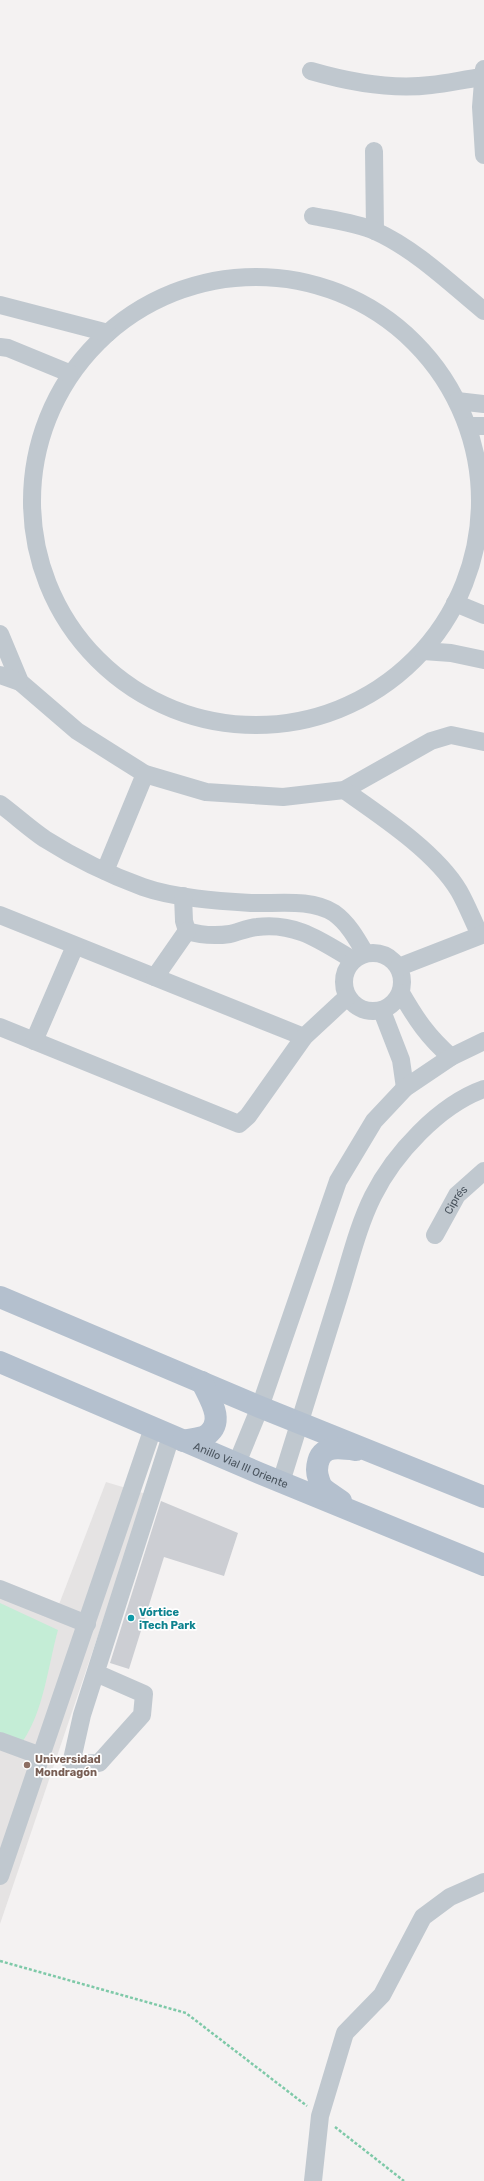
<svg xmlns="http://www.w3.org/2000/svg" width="484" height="2181" font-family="Rubik,sans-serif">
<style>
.education{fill:#e5e3e3}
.green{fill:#c4edd6}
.building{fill:#ccced3}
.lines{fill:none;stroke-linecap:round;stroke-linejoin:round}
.path{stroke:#7ec9a8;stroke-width:2.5;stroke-dasharray:3 2;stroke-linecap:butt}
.minor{stroke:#c0c8cf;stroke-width:18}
.major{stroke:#b4c0ce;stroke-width:22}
.culture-dot{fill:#0f9aa8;stroke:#fff;stroke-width:1.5}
.education-dot{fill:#8d6e63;stroke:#fff;stroke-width:1.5}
.labels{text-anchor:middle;stroke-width:3.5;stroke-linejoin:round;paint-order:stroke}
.street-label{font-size:11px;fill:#4a545e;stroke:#fff}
.culture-label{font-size:11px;font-weight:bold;fill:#0d838f;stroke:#fff;text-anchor:start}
.education-label{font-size:11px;font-weight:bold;fill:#785e54;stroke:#fff;text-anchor:start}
</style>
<rect width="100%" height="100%" fill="#f4f2f2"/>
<polygon class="education" points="106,1482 146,1494 0,1924 0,1582 58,1607"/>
<path class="green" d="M0 1603 58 1630C48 1666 44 1710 23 1741L0 1733Z"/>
<polygon class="building" points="161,1501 238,1533 224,1576 164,1557 129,1669 110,1663"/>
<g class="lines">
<g class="path">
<polyline points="0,1961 186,2013 307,2106"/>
<polyline points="335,2127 404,2181"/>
</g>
<g class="minor">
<polyline points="484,69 481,107 484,155"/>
<path d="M311 71C349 82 391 90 431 85 449 83 466 79 483 77"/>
<polyline points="374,151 375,231"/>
<path d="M313 216C333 220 356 223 375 231 415 249 450 283 484 311"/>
<circle cx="256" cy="501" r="224"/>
<polyline points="0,305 108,333"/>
<polyline points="0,347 8,348 69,373"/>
<polyline points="457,401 484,404"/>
<polyline points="468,426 484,426"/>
<polyline points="455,603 484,615"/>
<polyline points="0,634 20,682 77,731 145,774 206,792 283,797 344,790 431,741 451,735 484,742"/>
<polyline points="423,651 451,653 484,660"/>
<polyline points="0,675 20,682"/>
<path d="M344 790C381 816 436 852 459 891 467 905 473 921 480 935"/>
<path d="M0 804C15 815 30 829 45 839 75 858 110 875 143 887 174 898 218 901 251 903 276 904 311 898 334 913 348 923 357 939 365 953"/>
<polyline points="105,871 145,774"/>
<polyline points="183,896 184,921 187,931"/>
<polyline points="0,915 304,1037"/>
<path d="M187 931C200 935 216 936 230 934 239 932 247 928 257 927 296 922 321 941 353 960"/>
<circle cx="373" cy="982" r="29"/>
<polyline points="399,967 484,934"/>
<polyline points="155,977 187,931"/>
<path d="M401 993C416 1019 428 1037 451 1057"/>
<polyline points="382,1011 401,1060 405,1088"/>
<polyline points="0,1027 239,1124 248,1116 304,1037 347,997"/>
<polyline points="34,1041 75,946"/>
<path id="s1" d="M435 1235 457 1195 484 1171"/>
<polyline points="237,1463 260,1407 338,1181 374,1121 405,1088 451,1057 484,1041"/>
<path d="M281 1482C300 1421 319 1360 338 1299 349 1265 357 1228 373 1196 394 1154 439 1105 484 1089"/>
<polyline points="0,1589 87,1624"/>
<polyline points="96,1673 144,1694 142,1715 99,1763 71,1764 82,1715 171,1436"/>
<polyline points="0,1741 41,1756"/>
<polyline points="0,1876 153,1428"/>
<polyline points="313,2181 320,2116 345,2033 382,1995 423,1917 450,1897 484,1882"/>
</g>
<g class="major">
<polyline points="0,1297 260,1407 484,1497"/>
<path id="s2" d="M0 1362 259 1473 484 1565"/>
<path d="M183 1441C190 1439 201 1439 207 1435 226 1421 209 1398 202 1382"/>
<path d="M341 1501C336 1497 328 1493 323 1488 320 1485 317 1475 317 1470 318 1445 335 1447 356 1450"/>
</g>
</g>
<circle class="culture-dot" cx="131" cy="1618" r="4"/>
<circle class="education-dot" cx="27" cy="1765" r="4"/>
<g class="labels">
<g class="street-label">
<text dy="4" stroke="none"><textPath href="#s1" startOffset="41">Ciprés</textPath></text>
<text dy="4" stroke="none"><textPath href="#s2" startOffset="262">Anillo Vial III Oriente</textPath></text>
</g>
<g class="culture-label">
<text x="139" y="1616">Vórtice<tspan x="139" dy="13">iTech Park</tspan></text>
</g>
<g class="education-label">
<text x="35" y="1763">Universidad<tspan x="35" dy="13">Mondragón</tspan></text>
</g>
</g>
</svg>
